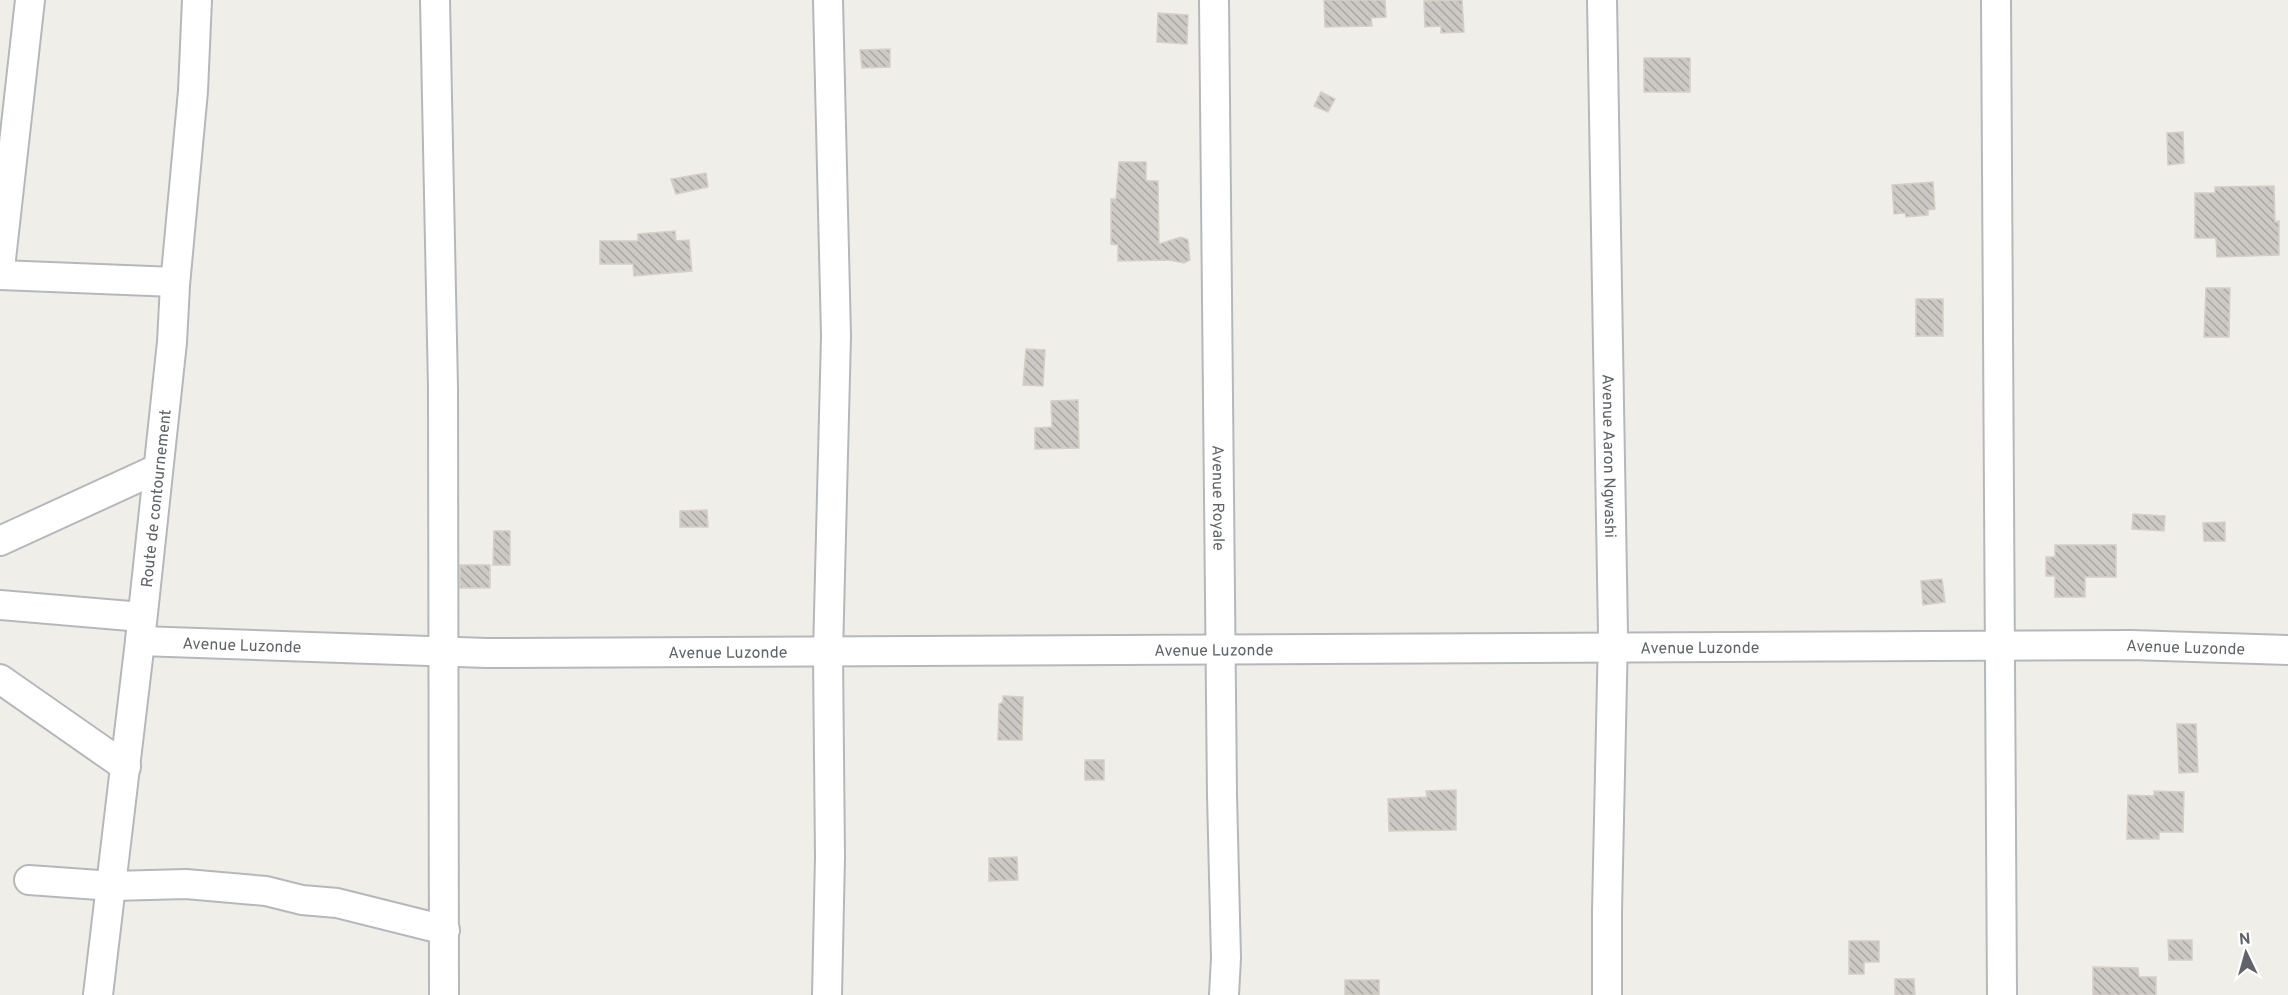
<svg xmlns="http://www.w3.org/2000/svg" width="2288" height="995" font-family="Overpass,sans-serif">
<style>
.building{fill:url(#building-back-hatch);stroke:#d4d0c7;stroke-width:1.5}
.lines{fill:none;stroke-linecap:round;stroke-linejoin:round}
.minor-casing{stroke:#b5b8bb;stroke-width:32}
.minor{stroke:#fff;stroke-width:28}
.labels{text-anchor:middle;stroke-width:6;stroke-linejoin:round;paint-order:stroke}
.street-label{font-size:16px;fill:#606367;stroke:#fff}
</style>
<defs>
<pattern id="building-back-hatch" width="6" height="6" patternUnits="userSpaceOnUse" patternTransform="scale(1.5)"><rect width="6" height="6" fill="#ccc9c5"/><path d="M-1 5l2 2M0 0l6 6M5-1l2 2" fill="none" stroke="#a9a7a4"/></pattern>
</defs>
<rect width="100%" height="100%" fill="#f0eee9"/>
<g class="building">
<polygon points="1324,0 1385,0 1386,17 1371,18 1372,26 1325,27"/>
<polygon points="1462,0 1464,32 1441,33 1441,26 1425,27 1424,1"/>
<polygon points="1158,13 1188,15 1187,44 1157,42"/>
<polygon points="890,49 890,67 862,68 860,50"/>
<rect x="1644" y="58" width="46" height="34"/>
<polygon points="1321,92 1335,99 1328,112 1314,106"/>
<polygon points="2183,132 2184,163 2168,165 2167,133"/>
<polygon points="1119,162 1146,162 1146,181 1158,181 1159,244 1181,237 1188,240 1190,260 1184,263 1169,260 1118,261 1118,245 1111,244 1111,199 1116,199"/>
<polygon points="706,173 708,187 676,194 671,179"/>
<polygon points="1933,182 1935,209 1928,210 1928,215 1906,217 1905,213 1894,214 1892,185"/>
<polygon points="2274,186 2275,222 2279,221 2279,255 2217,257 2216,238 2195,238 2195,193 2215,193 2215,187"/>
<polygon points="675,231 676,241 689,240 692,271 634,276 633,264 600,264 600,241 638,241 638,234"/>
<polygon points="2206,288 2230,288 2229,337 2204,337"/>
<rect x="1916" y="299" width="27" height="37"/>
<polygon points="1026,349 1045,350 1043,386 1023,385"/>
<polygon points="1078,400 1079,448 1035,449 1035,428 1052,427 1051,401"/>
<polygon points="707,510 708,527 680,527 680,511"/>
<polygon points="2133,514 2165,516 2164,531 2132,529"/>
<polygon points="2225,522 2225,541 2204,541 2203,523"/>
<polygon points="494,531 510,531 510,565 493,565"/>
<polygon points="2055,545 2116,545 2116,577 2085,577 2085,597 2055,597 2055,576 2046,576 2046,557 2055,557"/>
<rect x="460" y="565" width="30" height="23"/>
<polygon points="1942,579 1945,602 1923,605 1921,581"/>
<polygon points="1003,696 1023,697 1022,740 998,740 999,704 1003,702"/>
<polygon points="2177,724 2196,724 2198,772 2179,773"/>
<rect x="1085" y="760" width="19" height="20"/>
<polygon points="1456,790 1456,830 1389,831 1388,799 1427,797 1426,791"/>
<polygon points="2154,791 2184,792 2183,832 2159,832 2159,839 2127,839 2128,795 2154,796"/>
<polygon points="1017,857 1018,880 989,881 989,858"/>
<polygon points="2168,940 2192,940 2192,960 2169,960"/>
<polygon points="1849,941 1879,941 1879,962 1864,962 1864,974 1849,974"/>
<polygon points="2093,967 2138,968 2139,977 2156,977 2156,995 2093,995"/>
<polygon points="1895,979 1914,979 1915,995 1895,995"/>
<rect x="1345" y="980" width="34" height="15"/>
</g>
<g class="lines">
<defs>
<g id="minor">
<polyline points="435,0 443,388 444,995"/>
<path id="s1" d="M1214 0 1222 795 1226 958 1224 995"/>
<path id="s2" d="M1602 0 1613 634 1607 912V995"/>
<polyline points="1996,0 2002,995"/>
<polyline points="0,268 30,0"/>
<polyline points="0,275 175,282"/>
<polyline points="0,541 157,469"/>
<polyline points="0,605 142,617"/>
<path id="s3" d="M140 641 487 653 2131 645 2288 650"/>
<polyline points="0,679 126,767"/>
<polyline points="29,880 113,886 186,884 266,891 302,900 337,903 445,930"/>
<path id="s4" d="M98 995 140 641 172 342 175 285 193 91 197 0"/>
<polyline points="827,995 830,857 828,654 836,336 828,0"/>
</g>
</defs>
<use href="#minor" class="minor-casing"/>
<use href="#minor" class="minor"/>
</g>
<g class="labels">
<g class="street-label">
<text dy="6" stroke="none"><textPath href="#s2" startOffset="456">Avenue Aaron Ngwashi</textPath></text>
<text dy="6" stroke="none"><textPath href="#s4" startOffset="500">Route de contournement</textPath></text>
<text dy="6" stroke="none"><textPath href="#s1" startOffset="498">Avenue Royale</textPath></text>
<text dy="6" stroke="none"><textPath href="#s3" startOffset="102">Avenue Luzonde</textPath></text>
<text dy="6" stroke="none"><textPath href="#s3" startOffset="1560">Avenue Luzonde</textPath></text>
<text dy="6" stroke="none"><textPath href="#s3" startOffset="2046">Avenue Luzonde</textPath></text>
<text dy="6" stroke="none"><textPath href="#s3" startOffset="1074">Avenue Luzonde</textPath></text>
<text dy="6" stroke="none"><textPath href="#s3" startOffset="588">Avenue Luzonde</textPath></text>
</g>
</g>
<g transform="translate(2246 953) rotate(355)" stroke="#ffffff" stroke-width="4.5" paint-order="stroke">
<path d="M0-4.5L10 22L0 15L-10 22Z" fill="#606367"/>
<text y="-9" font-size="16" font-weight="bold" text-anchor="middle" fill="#606367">N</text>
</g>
</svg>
